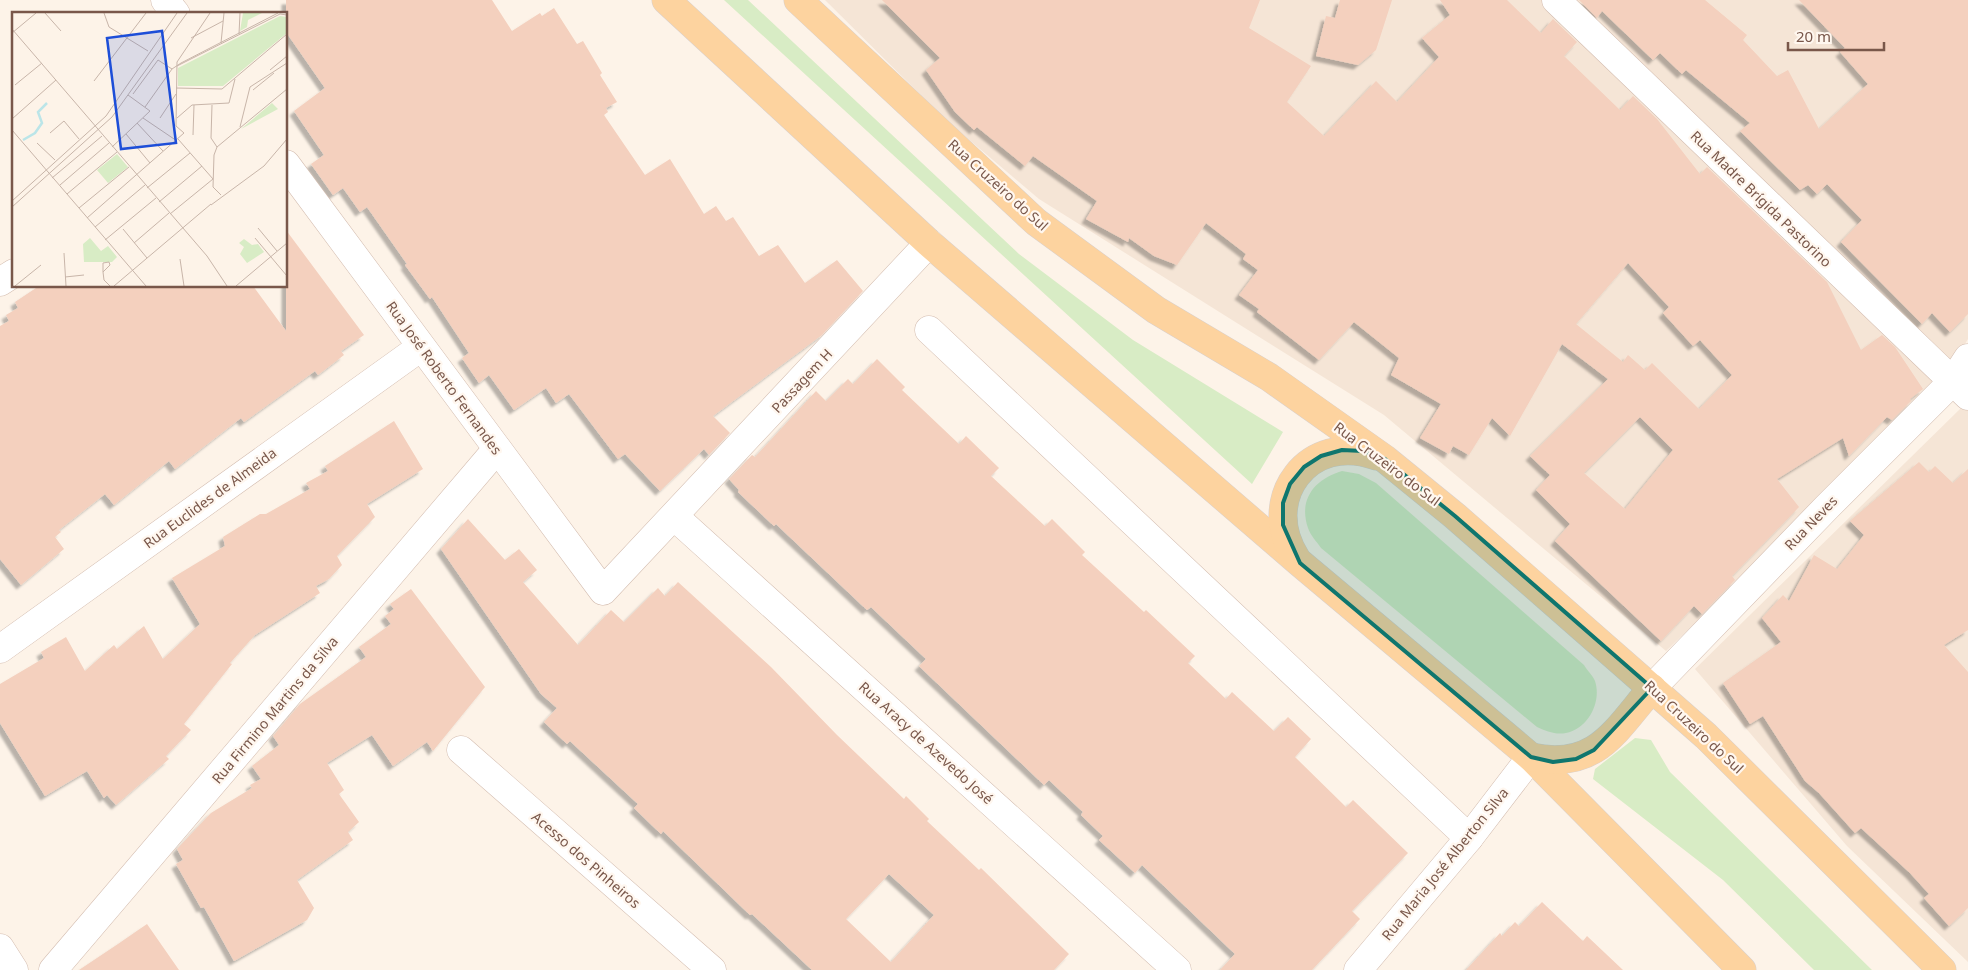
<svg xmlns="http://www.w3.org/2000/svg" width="1968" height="970" font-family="'Noto Sans',sans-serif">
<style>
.residential{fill:#f5e5d6}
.green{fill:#d8ecc5}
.building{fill:#f4d0be;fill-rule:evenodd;filter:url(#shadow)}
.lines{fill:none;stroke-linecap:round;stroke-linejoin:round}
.minor-casing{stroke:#d3bcaf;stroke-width:29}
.major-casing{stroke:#d9d0cc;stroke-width:29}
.minor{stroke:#fff;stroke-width:28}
.major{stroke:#fdd39f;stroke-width:28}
.marked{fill:#0f766e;fill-opacity:0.2;stroke:#0f766e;stroke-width:4;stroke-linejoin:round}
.labels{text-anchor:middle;stroke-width:4.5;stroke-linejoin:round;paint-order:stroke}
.street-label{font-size:14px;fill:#79574a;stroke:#fff7ef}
.inset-river{fill:none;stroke:#bbe5e8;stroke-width:2.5}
.inset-road{fill:none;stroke:#c8b5a9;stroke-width:1}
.view{fill:#1d4ed8;fill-opacity:0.15;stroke:#1d4ed8;stroke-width:2.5}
.inset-edge{fill:none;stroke:#79574a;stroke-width:2.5}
</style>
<defs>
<filter id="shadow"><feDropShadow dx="-4.5" dy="4.5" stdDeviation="1" flood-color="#0004"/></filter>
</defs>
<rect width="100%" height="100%" fill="#fdf3e8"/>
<g class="residential">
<polygon points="825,0 1968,0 1968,339 1937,389 1666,651 1384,415 1039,199 947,121"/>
<polygon points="1968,395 1968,962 1847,846 1695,669 1960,409"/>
</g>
<g class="green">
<polygon points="724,0 748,0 1019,254 1133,340 1283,432 1252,484"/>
<path d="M1342 471 1359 474 1376 483 1584 665C1587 670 1593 676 1595 681 1602 702 1588 729 1566 733 1555 735 1546 731 1537 727L1321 548C1317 542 1310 535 1308 528 1298 499 1315 479 1342 471Z"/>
<polygon points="1635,738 1651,740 1670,772 1872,970 1814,970 1723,880 1593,779 1595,769"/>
</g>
<g class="building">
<polygon points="286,0 492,0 512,31 540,13 542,16 554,8 577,44 583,41 602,73 600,75 617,102 606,108 608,112 604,115 645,175 670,159 704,214 716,206 726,221 733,217 759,256 778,245 805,283 837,260 863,291 822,335 713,416 730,433 709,455 704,449 660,491 625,454 618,459 569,394 556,403 546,388 514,410 489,375 479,383 462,358 469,353 432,297 430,299 405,265 407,264 367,207 360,212 343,188 333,195 311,164 324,155 294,111 325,88 286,32"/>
<path d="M882 0H1260L1249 28 1311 66 1287 102 1324 136 1376 81 1397 102 1439 57 1422 38 1450 15 1440 0H1507L1541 33 1553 19 1577 42 1564 56 1620 110 1633 96 1657 119 1700 174 1707 167 1827 282 1861 350 1882 335 1895 347 1923 389 1910 399 1911 401 1892 420 1887 417 1849 456 1843 438 1777 479 1799 507 1732 576 1735 580 1702 614 1694 606 1661 641 1555 541 1570 524 1536 490 1550 475 1530 456 1608 379 1562 344 1510 436 1492 418 1469 455 1453 446 1449 454 1420 438 1441 404 1391 375 1399 358 1354 322 1319 360 1257 312 1259 309 1239 295 1258 270 1243 259 1246 254 1206 223 1177 265 1154 256 1129 238 1128 242 1086 219 1097 201 1033 156 1025 166 977 127 974 130 955 112 926 70 940 58ZM1628 263 1669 307 1663 313 1693 346 1700 340 1732 375 1699 409 1652 363 1645 370 1628 355 1623 362 1576 324ZM1640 417 1673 450 1625 509 1584 473Z"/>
<polygon points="1340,0 1392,0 1376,50 1358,65 1316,56 1326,16 1335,18"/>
<polygon points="1579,0 1705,0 1747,35 1743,40 1777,76 1788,70 1819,129 1868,84 1840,52 1845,48 1799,0 1968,0 1968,314 1950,332 1932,313 1922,324 1841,242 1862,220 1827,184 1817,194 1808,185 1800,190 1740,131 1750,123 1686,70 1682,74 1660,53 1653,60 1602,11 1597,18"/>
<polygon points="286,230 364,335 341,351 344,355 318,375 315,371 244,422 241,418 175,469 169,461 114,505 105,494 59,530 61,532 55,537 64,549 21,585 0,559 0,326 9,321 6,315 18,308 15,302 39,286 253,286 286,331"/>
<polygon points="877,359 905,387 902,390 959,444 966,436 999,468 991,476 1045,526 1052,519 1085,552 1082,555 1144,612 1146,610 1195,656 1188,663 1226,699 1232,692 1274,731 1288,717 1311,739 1295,757 1346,807 1353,800 1408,853 1352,911 1360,919 1312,970 1220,970 1235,954 1142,865 1135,873 1099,840 1103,836 1081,815 1083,812 1049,780 1044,785 919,666 926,659 871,607 867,610 776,524 774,526 738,492 739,490 729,479 752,455 755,457 816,391 826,401 848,379 853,384"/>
<polygon points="394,421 423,469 367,504 375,517 337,556 342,565 329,579 316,586 320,593 255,635 230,663 232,664 184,724 191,730 166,756 169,759 116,805 107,795 104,798 87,771 45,796 0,723 0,684 44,658 41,652 66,637 85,671 114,645 117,649 144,626 163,659 200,624 172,578 225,546 223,537 260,514 266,514 310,489 306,483 328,471 325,466"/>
<polygon points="1919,462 1929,472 1935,466 1953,483 1968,469 1968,630 1944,645 1968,672 1968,908 1949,926 1924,898 1929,894 1910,873 1861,828 1855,833 1819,793 1805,781 1763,716 1750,724 1723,683 1781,642 1762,618 1783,595 1789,601 1814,555 1837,569 1864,535 1850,521"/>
<path d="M468 519 505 560 519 549 537 570 523 582 578 645 611 610 624 622 658 588 665 596 678 582 771 667 837 735 904 799 906 796 929 819 927 821 979 870 981 868 1069 954 1054 970H812L752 914 750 915 663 831 661 834 634 808 638 804 570 741 567 744 544 722 557 708 541 694 441 549ZM889 874 934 915 891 962 846 919Z"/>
<polygon points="411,589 485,687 433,751 427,742 393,766 372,735 327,763 344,790 339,794 359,822 348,832 353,840 297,880 314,908 307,920 234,961 204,907 201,908 176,864 183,860 177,849 211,813 252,788 250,785 261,779 252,766 279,745 273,736 300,704 366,657 359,647 391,624 385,616 394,609 390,604"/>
<polygon points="1542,902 1583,941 1587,936 1623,970 1466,970 1500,933 1502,936 1515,922 1519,926"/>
<polygon points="147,924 179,970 79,970 118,944"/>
</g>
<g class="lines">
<defs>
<g id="minor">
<polyline points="165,0 176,14"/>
<polyline points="1556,0 1968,396"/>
<polyline points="286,164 603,591 929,243"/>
<polyline points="0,282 14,273"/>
<polyline points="929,330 1469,838"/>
<polyline points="675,517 1177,970"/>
<polyline points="0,649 421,347"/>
<polyline points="1652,688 1827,507 1953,381 1968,358"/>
<polyline points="461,750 712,970"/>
<polyline points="0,948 14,970"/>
<polyline points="53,970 497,449"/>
<polyline points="1358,970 1469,838 1531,757"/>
</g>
<g id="major">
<polyline points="666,0 929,243 1300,563 1531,757 1742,970"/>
<polyline points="798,0 1036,222 1156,310 1269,377 1385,459 1455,516 1706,736 1942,970"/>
<path d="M1296 558C1258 499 1309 431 1376 456"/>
<path d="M1531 757C1596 771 1615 731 1652 688"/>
</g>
</defs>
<use href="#minor" class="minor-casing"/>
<use href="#major" class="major-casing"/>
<use href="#minor" class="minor"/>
<use href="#major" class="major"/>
</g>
<path class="marked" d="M1342 450 1363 451 1385 459 1455 516 1652 688 1594 750 1576 759 1553 762 1531 757 1300 563 1283 525V503L1290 484 1304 467 1321 456Z"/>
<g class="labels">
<g class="street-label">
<text transform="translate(998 185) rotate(42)" y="5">Rua Cruzeiro do Sul</text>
<text transform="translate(1761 199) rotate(44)" y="5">Rua Madre Brígida Pastorino</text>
<text transform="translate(444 378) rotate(54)" y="5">Rua José Roberto Fernandes</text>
<text transform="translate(802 381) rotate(-47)" y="5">Passagem H</text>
<text transform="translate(1387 464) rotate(37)" y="5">Rua Cruzeiro do Sul</text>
<text transform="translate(210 498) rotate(-36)" y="5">Rua Euclides de Almeida</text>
<text transform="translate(1811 523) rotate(-46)" y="5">Rua Neves</text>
<text transform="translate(275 710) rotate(-50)" y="5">Rua Firmino Martins da Silva</text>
<text transform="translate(1694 727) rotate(43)" y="5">Rua Cruzeiro do Sul</text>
<text transform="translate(926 743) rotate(42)" y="5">Rua Aracy de Azevedo José</text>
<text transform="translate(586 860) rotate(41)" y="5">Acesso dos Pinheiros</text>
<text transform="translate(1445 864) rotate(-51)" y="5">Rua Maria José Alberton Silva</text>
</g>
</g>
<g transform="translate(12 12)">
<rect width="275" height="275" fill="#fdf3e8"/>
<path d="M231 1H250L236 8 235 15 228 19ZM268 4 275 5V21L211 74H166V56ZM260 91 266 97 229 117ZM105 142 116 155 96 171 85 158ZM78 226 89 239 96 234 105 245 100 250H72L71 232ZM232 227 240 233 246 232 252 240 235 251 228 242 232 235 227 231Z" fill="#d8ecc5"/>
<path class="inset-river" d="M11 128 23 121 30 111 26 100 35 91"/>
<path class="inset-road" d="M33 1 49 19M92 1 97 15 136 39M0 17 195 244 215 274M0 21 24 1M227 22 228 1M179 26 211 9M209 31 212 1M146 48 160 57M165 54 268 2 275 3M258 58 275 44M82 69 134 1M3 73 30 51M164 76 210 77 275 22M241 78 262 61M121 82 146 48M200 93 199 126 205 135M133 95 160 57 169 51 266 1M131 106 165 129M148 106 164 82M165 106 180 93 217 91 223 67M0 107 44 68M125 111 151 139M228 115 238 75 275 51M0 118 134 274M38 121 52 109 67 127M114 122 138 151M181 123 182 93M25 131 43 148M100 135 138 99 116 83M40 166 90 124M48 173 97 131M135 176 178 141M55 182 105 140M209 183 201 175 202 143 205 135 275 77M0 189 94 104 165 1M147 190 190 154M199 193 252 154 275 127M0 195 100 105 175 1M67 196 117 155M158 202 201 167 166 127M75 206 172 121 164 114 165 50 198 1M83 215 133 173M246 216 265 239M111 217 135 246M243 226 275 264M93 228 144 186M122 231 157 201M52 241 54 274M168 247 172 274M91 260 98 253 97 250 91 251V260L92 268 98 274M53 265 72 263M3 274 29 253M102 274 199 192M224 274 275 231"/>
<path class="view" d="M150 19 164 131 109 137 95 26Z"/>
<rect width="275" height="275" class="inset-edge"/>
</g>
<path d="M1788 42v8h96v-8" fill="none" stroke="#79574a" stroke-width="2.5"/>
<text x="1796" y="42" font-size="15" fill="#79574a" stroke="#fff7ef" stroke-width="4" paint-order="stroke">20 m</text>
</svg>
